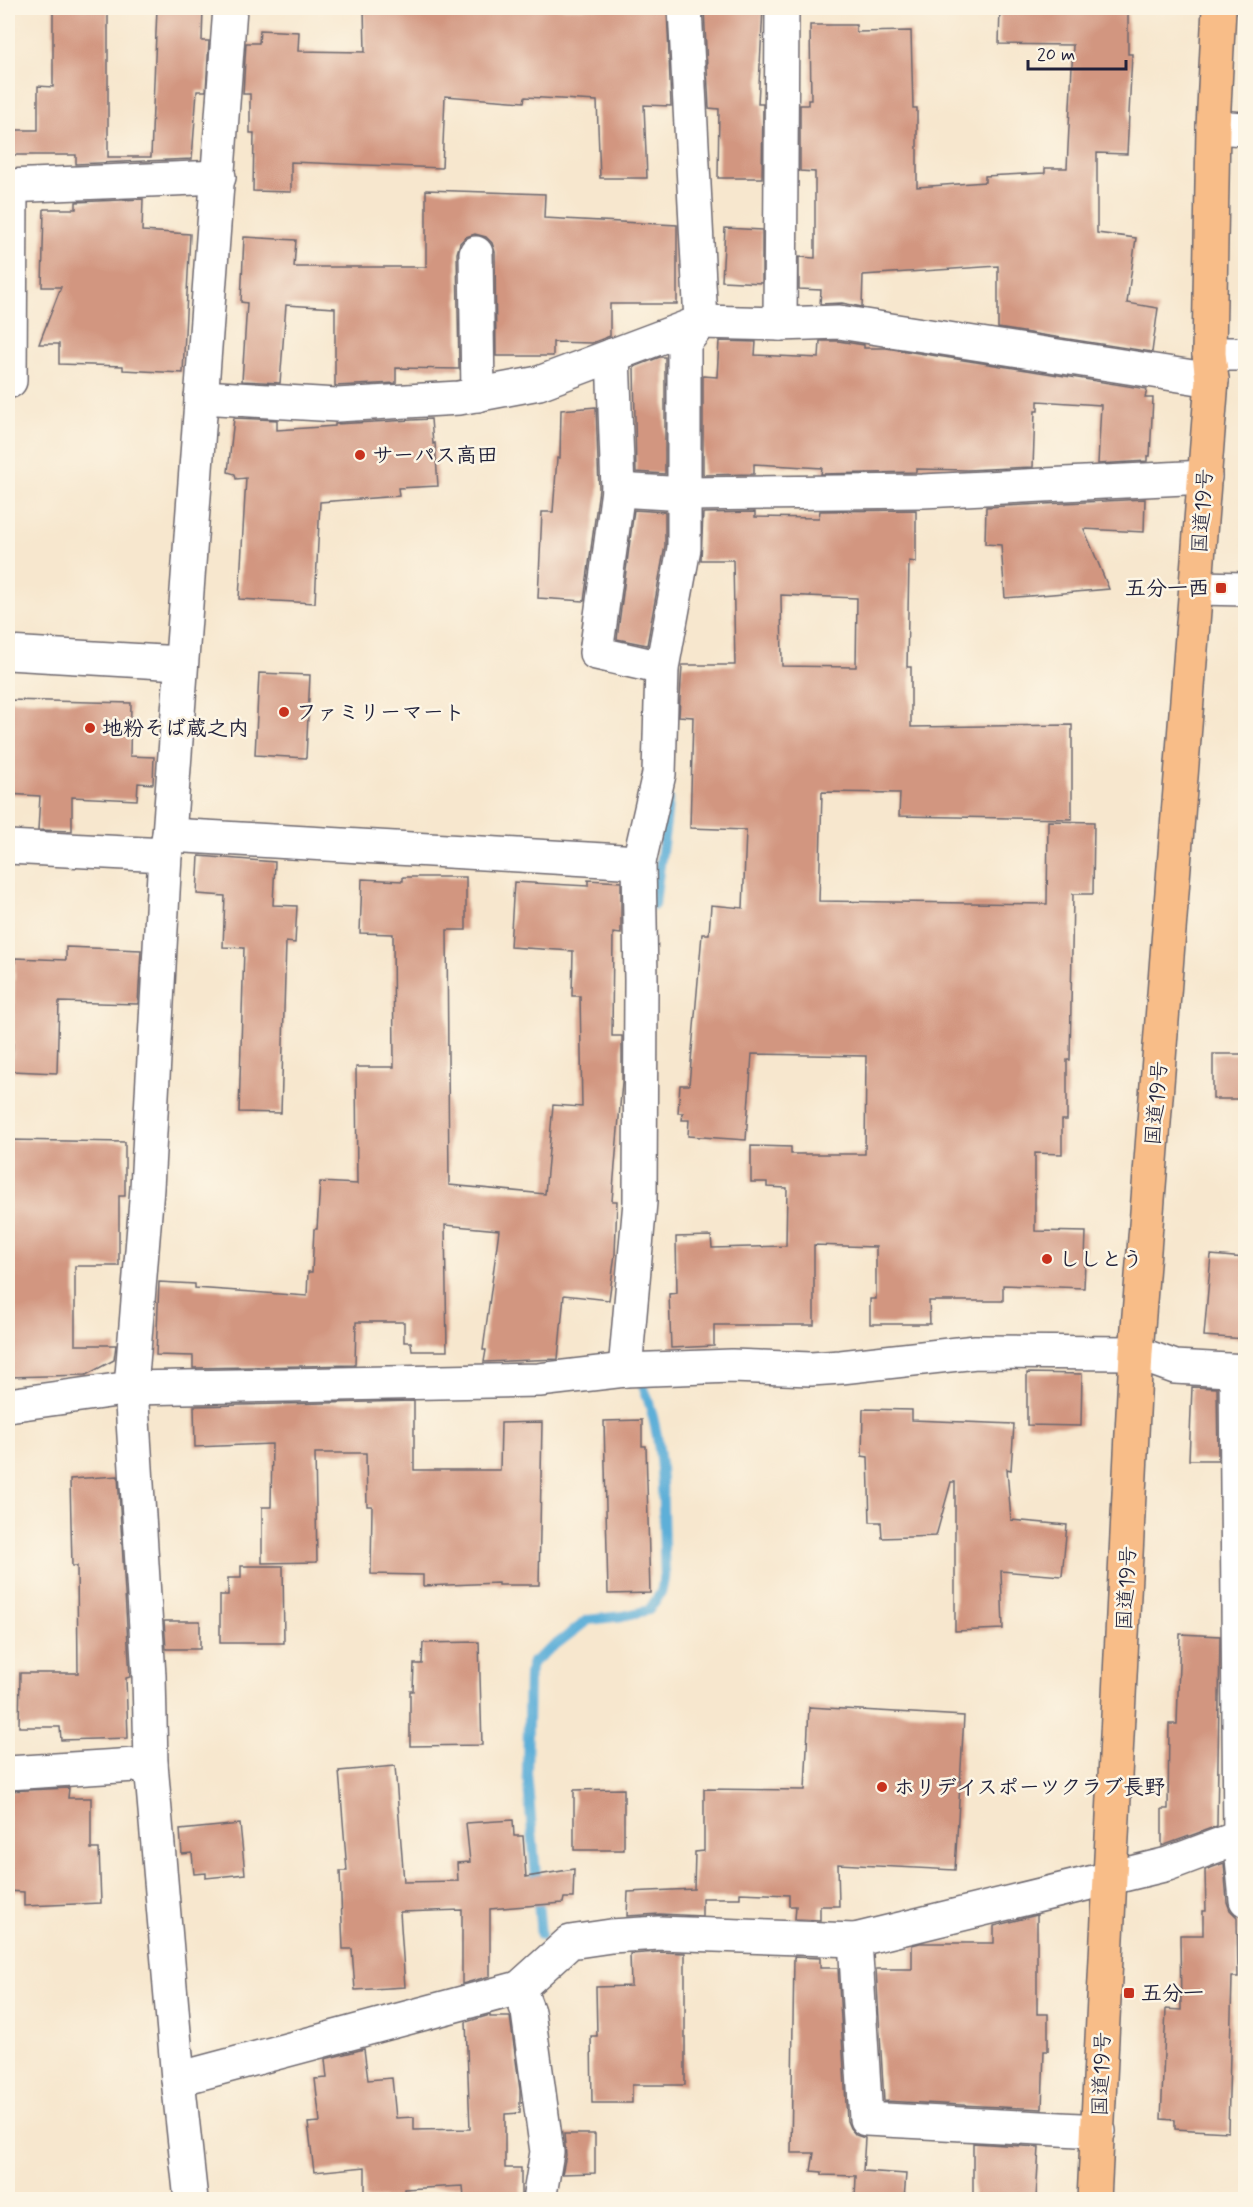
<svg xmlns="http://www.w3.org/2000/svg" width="1253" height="2207" font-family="Mynerve,'Klee One',sans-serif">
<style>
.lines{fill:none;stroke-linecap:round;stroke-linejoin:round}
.stream{stroke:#5dafd8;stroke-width:10}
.building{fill:#d29680;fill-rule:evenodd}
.minor-casing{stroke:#6d676e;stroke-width:36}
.highway-casing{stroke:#6d676e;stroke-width:36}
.minor{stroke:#fff;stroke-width:33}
.highway{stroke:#f8bd88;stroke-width:33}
.poi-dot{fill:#c8321e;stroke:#fcf5e5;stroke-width:2}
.labels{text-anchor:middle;stroke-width:5;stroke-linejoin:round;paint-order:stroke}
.poi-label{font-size:21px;font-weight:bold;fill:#22223b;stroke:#fcf5e5;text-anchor:start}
.street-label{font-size:21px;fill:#22223b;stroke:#fcf5e5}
</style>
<rect width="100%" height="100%" fill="#fcf5e5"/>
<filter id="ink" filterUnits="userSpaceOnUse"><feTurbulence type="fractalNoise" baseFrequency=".0167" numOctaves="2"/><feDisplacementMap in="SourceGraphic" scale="12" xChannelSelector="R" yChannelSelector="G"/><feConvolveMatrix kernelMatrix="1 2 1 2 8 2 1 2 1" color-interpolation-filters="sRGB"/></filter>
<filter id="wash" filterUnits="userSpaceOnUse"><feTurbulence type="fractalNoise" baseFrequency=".008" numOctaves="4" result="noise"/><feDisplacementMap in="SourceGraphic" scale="24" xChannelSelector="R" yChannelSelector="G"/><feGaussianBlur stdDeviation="1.35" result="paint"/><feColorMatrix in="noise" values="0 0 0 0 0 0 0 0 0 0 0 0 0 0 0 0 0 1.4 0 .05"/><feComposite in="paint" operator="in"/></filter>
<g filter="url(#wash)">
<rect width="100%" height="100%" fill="#f7e7ce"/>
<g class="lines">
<g class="stream">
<path d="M655 905C658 870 666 835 668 799"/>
<path d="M541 1935 527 1773 529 1674 533 1662 588 1620 623 1616 649 1610 661 1592 665 1575C661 1509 668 1446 642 1383"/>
</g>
</g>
<g id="blocks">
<g class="building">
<polygon points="53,8 108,8 108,157 151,157 157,8 203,8 202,41 209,41 206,91 197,91 192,159 76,164 76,155 8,155 8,130 38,130 38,86 53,87"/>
<polygon points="364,8 667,8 671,106 644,105 647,178 600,178 597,101 525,97 524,102 445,96 442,168 291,162 291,192 253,191 254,133 250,133 250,94 243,94 246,43 259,43 260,30 299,32 298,51 365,52"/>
<polygon points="704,8 763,8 758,104 763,104 762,178 718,178 719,109 709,108"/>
<polygon points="1000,8 1128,8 1128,54 1132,54 1127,154 1097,153 1097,233 1136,238 1127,303 1158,308 1152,352 998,328 998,266 863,275 862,307 842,303 820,304 821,290 799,289 799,257 815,258 815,172 800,171 800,105 808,105 808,100 811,100 810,25 856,25 856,32 911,31 913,108 917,108 917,187 985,182 985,176 1045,173 1045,168 1067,168 1073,45 999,44"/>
<polygon points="426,190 545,194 544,218 677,225 677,304 610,304 610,336 592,343 553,342 553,356 496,356 495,252 492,243 486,237 475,234 466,237 460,243 457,253 459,369 396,368 396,383 335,386 335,308 286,305 280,383 242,381 247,303 241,302 244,237 296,240 294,267 426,267"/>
<polygon points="143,199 142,231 190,234 183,373 123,370 123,366 59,364 59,344 39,344 61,287 42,287 44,209 76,209 76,202"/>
<polygon points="725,228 762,230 762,283 722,281"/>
<polygon points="719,341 756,342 755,355 819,358 820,341 838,341 864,345 864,348 886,348 1147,389 1145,398 1153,398 1150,456 1147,456 1147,461 1098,464 1101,405 1038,401 1038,411 1035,411 1033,467 967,470 916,469 916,472 821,474 822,468 754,464 754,474 703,475 703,376 717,377"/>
<polygon points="660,357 665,357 665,474 636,472 634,367"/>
<polygon points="596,407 599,489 584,601 538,598 542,512 553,512 557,458 560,458 561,410"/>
<polygon points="234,418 277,420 277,430 335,426 335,424 431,419 433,444 435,443 438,486 398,488 399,496 320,502 315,603 239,599 246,478 236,479 235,474 228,472"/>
<polygon points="1145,499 1144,532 1084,529 1109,589 1005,598 1001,545 985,544 986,507"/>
<polygon points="634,510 665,512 665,546 647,645 617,639"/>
<path d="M916 510V562L909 561 907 667H911V727L1072 725V819L899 816 900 793 822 792 819 901 1047 904 1048 821 1094 822 1093 894H1073L1070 1060H1067V1120H1062V1154L1035 1153V1231L1086 1232 1084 1288 1003 1285V1301H929L930 1324H870V1299H876V1247L814 1245V1325H714V1346L671 1348 669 1294 677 1293 676 1237 711 1236 712 1248 786 1246 787 1188 767 1187V1182H751V1146L791 1147V1154H865L866 1056 752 1054 746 1140 688 1136 689 1120H682L683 1113H678L680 1085H689L702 934H709L711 905 743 908 746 830 690 828 693 717 679 716 682 665H735L733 560H701L703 513 755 512V517L819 518 820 511ZM781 595 857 598 856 667 782 666Z"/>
<polygon points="259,673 310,675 306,758 255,755"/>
<polygon points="8,700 131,703 130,756 154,757 153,784 138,783 137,800 72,797 72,831 38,830 40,796 8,794"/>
<polygon points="199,856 275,862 273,905 297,906 295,943 286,942 281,1113 239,1112 244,948 223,947 225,896 197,894"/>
<polygon points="403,877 466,877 466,930 447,930 449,1185 545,1194 553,1105 582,1107 580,996 572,996 573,951 510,947 514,882 588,886 588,880 621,882 621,934 613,933 612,1036 622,1036 622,1082 612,1201 617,1201 615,1254 609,1300 564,1295 558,1359 484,1362 486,1350 483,1350 499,1230 445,1225 447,1351 412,1351 411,1342 404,1342 404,1322 356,1322 355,1365 193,1368 193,1356 156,1355 159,1282 195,1284 195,1288 307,1296 308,1272 312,1272 314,1229 317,1229 320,1182 357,1184 356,1067 394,1067 393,934 360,933 362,879 403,881"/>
<polygon points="66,947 141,950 138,1004 59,1002 57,1073 12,1071 15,958 66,960"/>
<rect x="1213" y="1054" width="32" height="45"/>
<polygon points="9,1140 125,1142 125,1196 119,1196 119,1266 75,1266 75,1345 116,1345 114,1360 86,1375 8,1377"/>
<polygon points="1211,1255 1245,1258 1245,1339 1204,1336"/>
<polygon points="1027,1373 1082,1374 1081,1426 1027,1425"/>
<polygon points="1192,1387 1217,1388 1218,1460 1189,1460"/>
<polygon points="414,1401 414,1470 500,1470 501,1423 542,1422 539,1585 498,1585 498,1583 423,1586 423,1575 371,1574 372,1506 367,1506 366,1453 315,1453 317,1562 262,1563 262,1507 271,1507 272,1444 195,1447 194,1406"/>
<polygon points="863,1409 912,1410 912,1420 1014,1424 1011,1470 1007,1469 1011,1520 1067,1525 1062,1576 1001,1571 1003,1629 955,1631 955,1482 951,1482 936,1536 882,1538 881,1522 870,1522 868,1457 862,1456"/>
<polygon points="642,1420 642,1446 646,1446 650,1593 608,1594 604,1421"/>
<polygon points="118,1476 130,1677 126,1678 128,1738 61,1740 60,1727 19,1727 20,1673 78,1673 77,1566 72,1566 70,1479"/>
<polygon points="241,1566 283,1566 284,1643 220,1643 220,1595 228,1595 228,1578 241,1578"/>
<polygon points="164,1621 200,1621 200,1649 166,1649"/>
<polygon points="1180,1634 1220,1636 1217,1826 1162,1846 1162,1809 1168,1809 1169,1724 1177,1724"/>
<polygon points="479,1642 482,1745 410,1746 410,1691 413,1691 414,1664 422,1664 423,1643"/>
<polygon points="809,1707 964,1716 955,1870 838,1864 839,1906 820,1906 820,1920 795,1919 796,1906 789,1906 789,1895 740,1893 740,1898 702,1898 702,1916 660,1914 627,1916 628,1892 694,1889 695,1852 704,1851 704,1789 805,1790"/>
<polygon points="395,1766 404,1882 458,1881 457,1863 470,1862 466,1823 513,1820 514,1836 523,1836 526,1877 574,1869 573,1898 564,1898 563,1903 490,1909 490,1976 462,1984 462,1910 400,1912 405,1987 355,1990 352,1949 343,1949 340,1871 347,1871 339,1771"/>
<polygon points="69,1788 68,1798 91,1798 91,1849 99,1849 101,1903 24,1906 24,1892 8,1891 8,1791"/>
<polygon points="624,1789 624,1850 574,1850 574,1790"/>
<polygon points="240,1824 245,1874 206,1878 206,1873 194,1874 192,1853 182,1854 180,1830"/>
<polygon points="1224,1863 1227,1902 1230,1910 1237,1917 1238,1977 1232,1977 1228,2132 1175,2129 1175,2120 1161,2119 1166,2009 1181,2010 1180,1935 1203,1935 1203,1911 1206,1911 1205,1870"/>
<polygon points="1037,1915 1037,2014 1048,2014 1048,2051 1044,2051 1042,2109 884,2101 876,1969 912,1969 912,1945 920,1943 994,1943 994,1926"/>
<polygon points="659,1952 685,1953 685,2085 632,2085 632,2103 592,2103 591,2036 597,2036 596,1987 631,1986 630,1954"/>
<polygon points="794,1957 820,1958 820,1968 838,1968 847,2121 850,2128 856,2135 865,2138 863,2171 906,2174 904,2199 855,2199 856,2176 822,2175 822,2172 811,2171 814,2153 791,2153"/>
<polygon points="490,2015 490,2017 510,2017 520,2090 520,2113 505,2114 505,2168 521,2168 521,2199 464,2199 463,2186 404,2189 404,2198 365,2199 365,2167 314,2172 308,2123 320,2122 315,2079 327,2078 325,2059 364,2049 368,2080 392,2078 396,2118 414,2117 414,2130 470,2129 466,2022"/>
<polygon points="564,2134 595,2134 595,2173 562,2174 566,2155"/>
<polygon points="973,2143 1039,2147 1036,2199 973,2199"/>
</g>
</g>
</g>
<g filter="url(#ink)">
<use href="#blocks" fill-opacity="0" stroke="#6d676e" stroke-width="1.5"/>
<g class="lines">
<defs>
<g id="minor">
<polyline points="1213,127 1246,129"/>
<polyline points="8,186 219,177"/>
<polyline points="476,253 478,395"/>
<polyline points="780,324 782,8"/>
<polyline points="1209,354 1246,354"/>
<polyline points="613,355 618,490 596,653 662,668"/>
<polyline points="8,381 10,381 11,186"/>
<polyline points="201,397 337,405 459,398 539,383 701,322 780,324 839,322 1212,380"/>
<polyline points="618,490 685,494 923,491 1205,477"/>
<polyline points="1197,588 1246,589"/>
<polyline points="8,653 180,663"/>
<polyline points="169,835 639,862"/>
<polyline points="8,847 165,855"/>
<polyline points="625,1370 640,1202 641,980 639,862 659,774 662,668 684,548 684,343 701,322 685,8"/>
<polyline points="1236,1371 1240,1837 1246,1900"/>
<polyline points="8,1405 131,1388 539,1380 625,1370 732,1366 811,1369 841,1367 976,1352 1136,1353 1175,1367 1246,1371"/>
<polyline points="8,1773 151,1764"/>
<polyline points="855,1940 866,2119 1099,2131"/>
<polyline points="519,1988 570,1942 611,1936 659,1933 855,1940 1168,1864 1240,1837"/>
<polyline points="178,2079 519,1988 528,2012 547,2152 539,2200"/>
<path d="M191 2200 178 2079 151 1764 149 1676 131 1388 147 1188 165 855 169 835C187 559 212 284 230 8"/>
</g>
<polyline id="highway" points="1094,2200 1136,1353 1212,380 1209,354 1213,127 1219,8"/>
</defs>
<use href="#minor" class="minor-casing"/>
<use href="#highway" class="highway-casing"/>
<use href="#minor" class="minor"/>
<use href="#highway" class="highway"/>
</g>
</g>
<g class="poi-dot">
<circle cx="360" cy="455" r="6"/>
<rect x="1215" y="582" width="12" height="12" rx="3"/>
<circle cx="284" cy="712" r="6"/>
<circle cx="90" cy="728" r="6"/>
<circle cx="1047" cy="1259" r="6"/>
<circle cx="882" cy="1787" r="6"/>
<rect x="1123" y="1987" width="12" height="12" rx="3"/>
</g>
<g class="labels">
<g class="poi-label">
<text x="372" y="462">サーパス高田</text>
<text x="1209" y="595" text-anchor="end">五分一西</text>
<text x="296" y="719">ファミリーマート</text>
<text x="102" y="735">地粉そば蔵之内</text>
<text x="1059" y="1266">ししとう</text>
<text x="894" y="1794">ホリデイスポーツクラブ長野</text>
<text x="1141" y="2000">五分一</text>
</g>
<g class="street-label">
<text transform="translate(1202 511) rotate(-86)" y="7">国道19号</text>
<text transform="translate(1156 1103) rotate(-85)" y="7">国道19号</text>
<text transform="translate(1126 1588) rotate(-87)" y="7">国道19号</text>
<text transform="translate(1101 2074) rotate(-88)" y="7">国道19号</text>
</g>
</g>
<rect width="1253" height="2207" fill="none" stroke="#fcf5e5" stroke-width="30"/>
<path d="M1028 60v9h98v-9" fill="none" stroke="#22223b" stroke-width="3"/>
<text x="1037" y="60" font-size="18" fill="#22223b" stroke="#fcf5e5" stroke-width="4.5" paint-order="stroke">20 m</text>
</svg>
